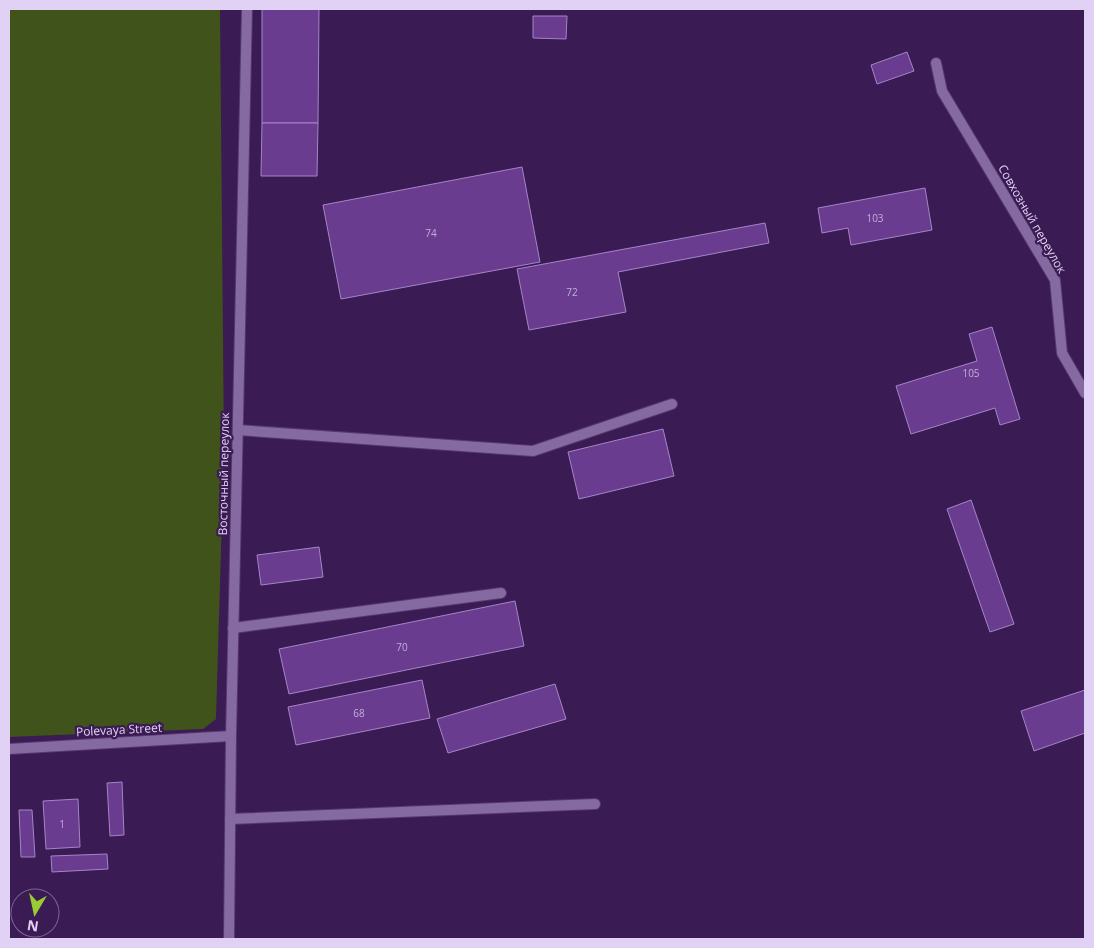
<svg xmlns="http://www.w3.org/2000/svg" width="1094" height="948" font-family="'Open Sans',sans-serif">
<style>
.garden{fill:#40531b}
.building{fill:#693c90;stroke:#a585c7}
.lines{fill:none;stroke-linecap:round;stroke-linejoin:round}
.lane-casing{stroke:#55386d;stroke-width:12}
.street-casing{stroke:#55386d;stroke-width:12}
.lane{stroke:#856aa1;stroke-width:10}
.street{stroke:#856aa1;stroke-width:10}
.labels{text-anchor:middle;stroke-width:4.5;stroke-linejoin:round;paint-order:stroke}
.number-label{font-size:10px;fill:#c3acdb}
.street-label{font-size:12px;fill:#e1d1f4;stroke:#3a1b53}
</style>
<rect width="100%" height="100%" fill="#3a1b53"/>
<polygon class="garden" points="9,9 220,9 224,448 216,719 203,729 9,737"/>
<g class="building">
<polygon points="262,9 319,9 318,123 262,123"/>
<polygon points="533,16 567,16 566,39 533,38"/>
<polygon points="907,52 914,71 877,84 871,65"/>
<polygon points="262,123 318,123 317,176 261,176"/>
<polygon points="522,167 540,262 341,299 323,205"/>
<polygon points="925,188 932,230 851,245 848,228 822,233 818,208"/>
<polygon points="765,223 769,243 618,272 626,312 529,330 517,269"/>
<polygon points="992,327 1020,419 1000,425 995,408 911,434 896,386 977,361 969,334"/>
<polygon points="663,429 674,476 579,499 568,452"/>
<polygon points="971,500 1014,624 990,632 947,509"/>
<polygon points="319,547 323,577 261,585 257,555"/>
<polygon points="515,601 524,646 289,694 279,649"/>
<polygon points="422,680 430,718 296,745 288,707"/>
<polygon points="555,684 566,719 448,753 437,719"/>
<polygon points="1085,690 1085,733 1034,751 1021,711"/>
<polygon points="122,782 124,835 110,836 107,783"/>
<polygon points="78,799 80,847 46,849 43,801"/>
<polygon points="19,810 32,810 35,857 21,857"/>
<polygon points="107,854 108,869 52,872 51,856"/>
</g>
<g class="lines">
<defs>
<g id="lane">
<polyline points="238,430 533,451 672,404"/>
<polyline points="233,628 501,593"/>
<polyline points="230,819 595,804"/>
</g>
<g id="street">
<polyline points="936,63 942,91 1055,280 1062,353 1085,393"/>
<polyline points="9,749 231,736"/>
<polyline points="229,939 231,736 247,9"/>
</g>
</defs>
<use href="#lane" class="lane-casing"/>
<use href="#street" class="street-casing"/>
<use href="#lane" class="lane"/>
<use href="#street" class="street"/>
</g>
<g class="labels">
<g class="number-label">
<text x="875" y="222">103</text>
<text x="431" y="237">74</text>
<text x="572" y="296">72</text>
<text x="971" y="377">105</text>
<text x="402" y="651">70</text>
<text x="359" y="717">68</text>
<text x="62" y="828">1</text>
</g>
<g class="street-label">
<text transform="translate(1032 219) rotate(60)" y="4">Совхозный переулок</text>
<text transform="translate(224 474) rotate(-89)" y="4">Восточный переулок</text>
<text transform="translate(119 730) rotate(-3)" y="4">Polevaya Street</text>
</g>
</g>
<rect width="1094" height="948" fill="none" stroke="#e1d1f4" stroke-width="20"/>
<g transform="translate(35 913) rotate(189)"><circle r="24" fill="#3a1b53" stroke="#7d6493"/>
<path d="M0-4L9 19L0 12L-9 19Z" fill="#9acb34"/>
<text y="-8" font-size="14" font-weight="bold" text-anchor="middle" fill="#e1d1f4">N</text>
</g>
</svg>
